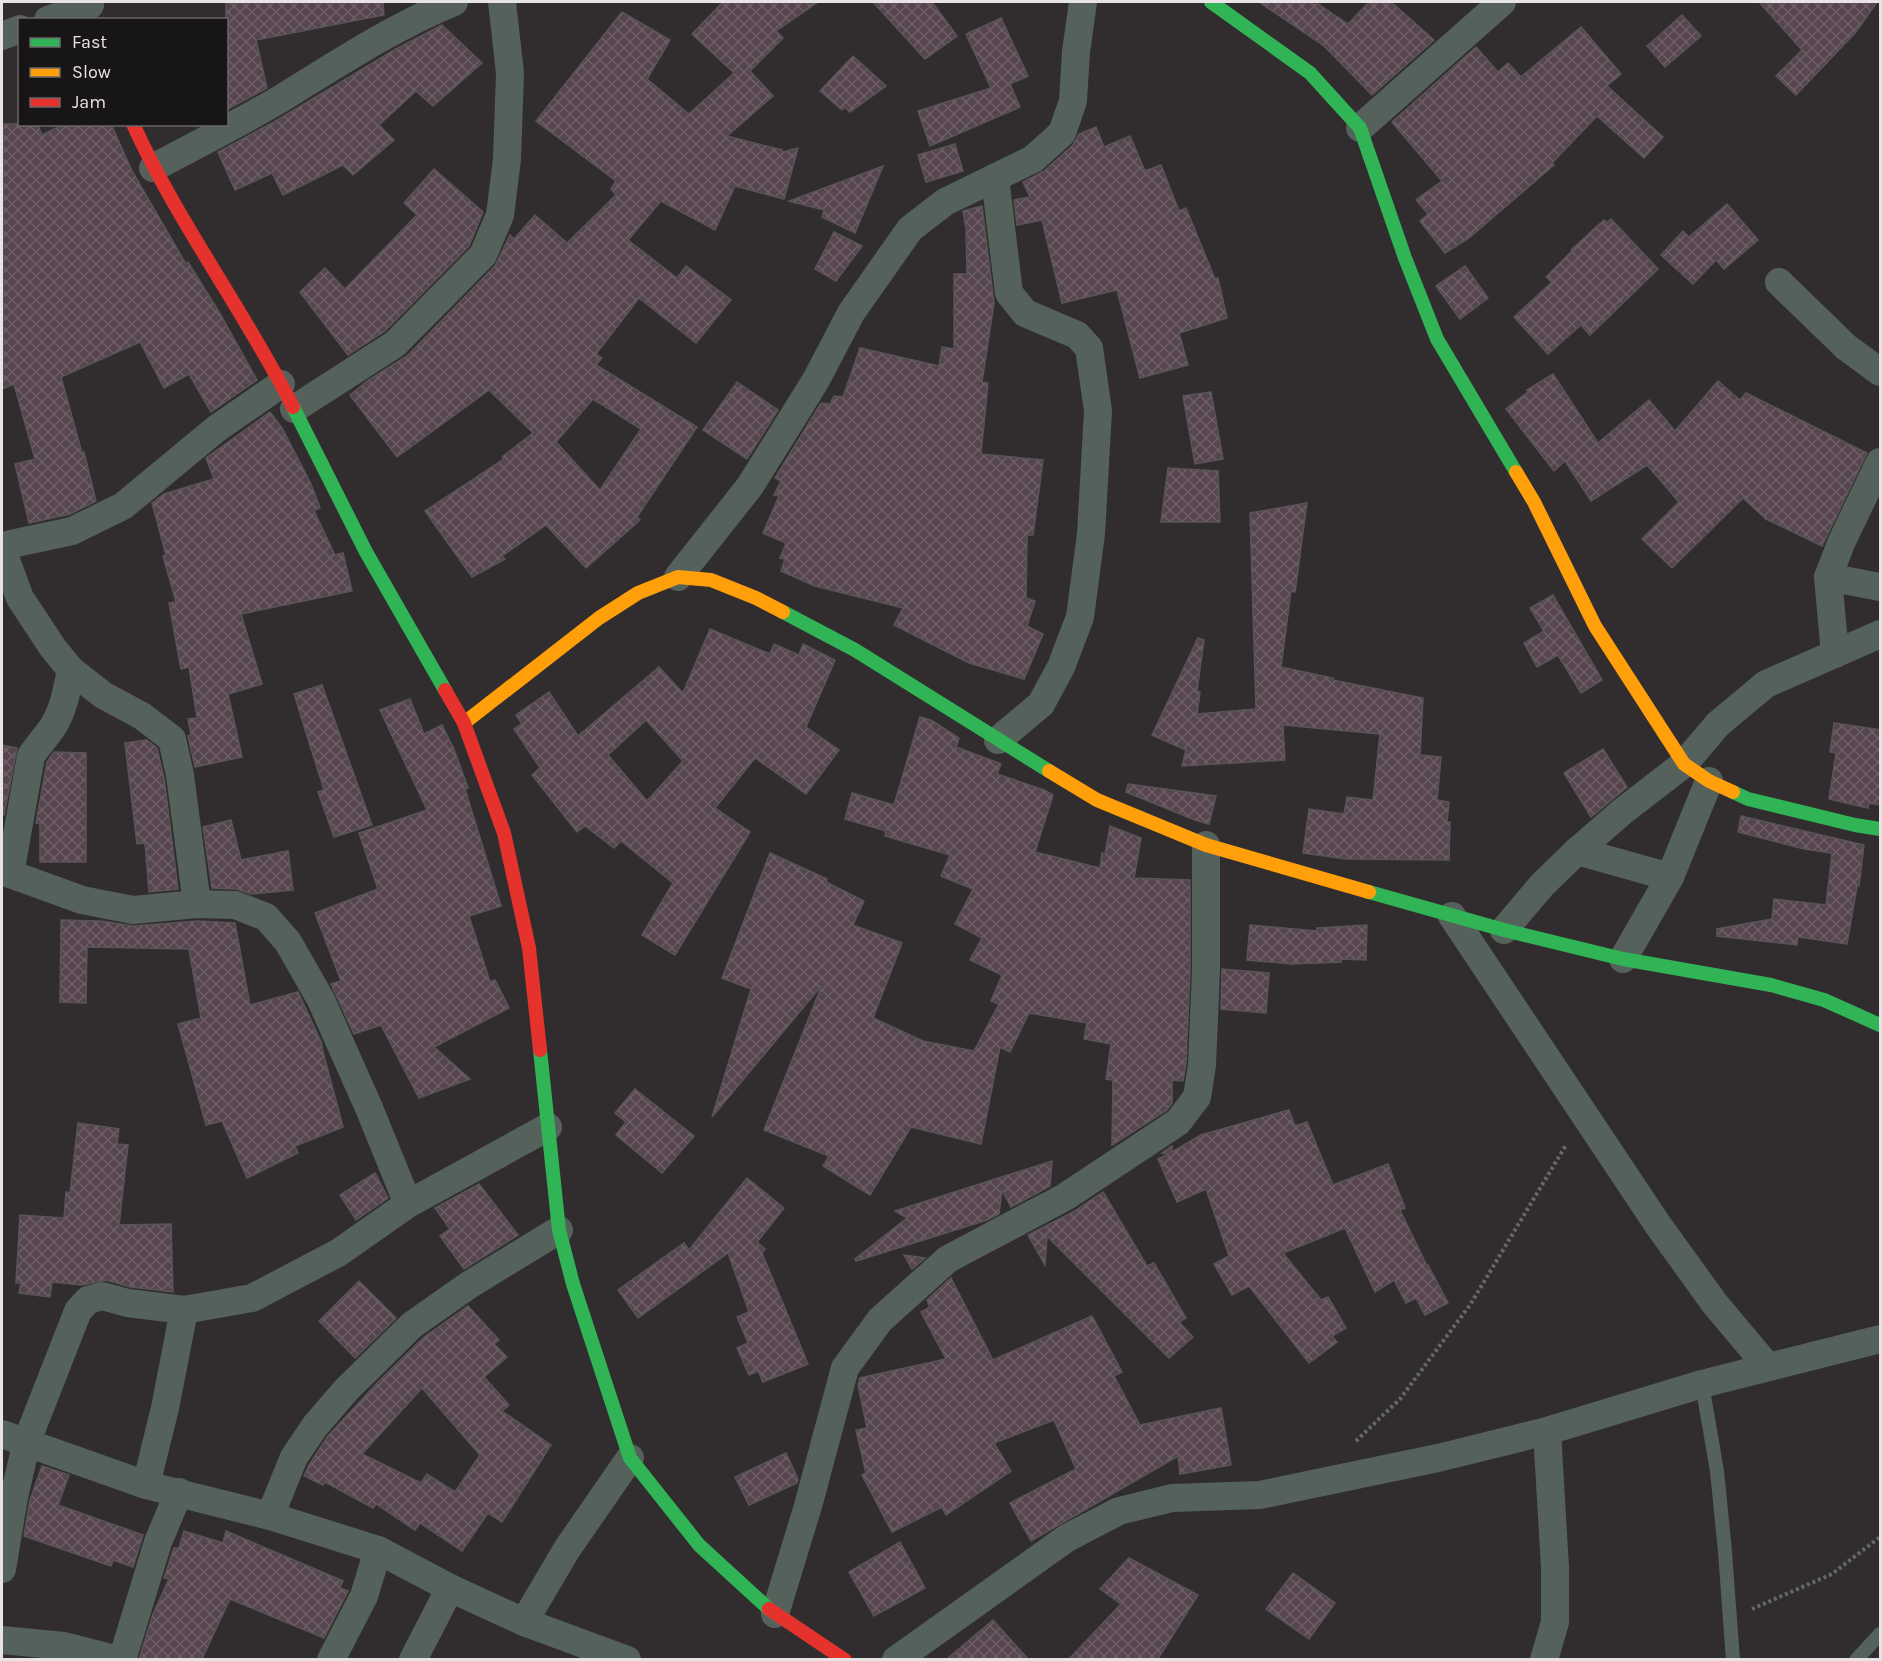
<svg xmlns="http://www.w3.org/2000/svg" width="1882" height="1661" font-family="Karla,sans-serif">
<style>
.building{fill:url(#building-cross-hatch);stroke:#595556;stroke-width:1.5;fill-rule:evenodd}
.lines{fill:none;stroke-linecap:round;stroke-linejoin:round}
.path{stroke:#636a67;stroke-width:4;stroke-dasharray:3 3;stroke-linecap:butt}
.lane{stroke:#55615b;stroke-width:14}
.street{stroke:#55615b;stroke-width:28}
.fast{stroke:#30b455;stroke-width:14}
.slow{stroke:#ff9f0a;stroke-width:14}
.jam{stroke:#e5322d;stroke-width:14}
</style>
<defs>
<pattern id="building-cross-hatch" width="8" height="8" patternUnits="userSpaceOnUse" patternTransform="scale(1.5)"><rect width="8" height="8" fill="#56444f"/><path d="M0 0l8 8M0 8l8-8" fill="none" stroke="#6e5f68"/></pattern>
</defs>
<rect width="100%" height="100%" fill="#312d2f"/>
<g class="building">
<polygon points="226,2 383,2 384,15 256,40 267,88 226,110"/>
<path d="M723 2H818L776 31 783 38 750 71 773 96 727 136 782 150 783 152 798 148 784 199 735 186 715 230 661 201 628 240 677 278 686 266 731 300 696 343 639 298 596 354 602 358 596 365 697 427 637 517 640 520 586 568 546 525 502 556 505 559 472 577 425 511 504 459 502 457 533 433 489 390 397 457 350 395 367 381 407 356 495 266 510 235 514 239 535 215 567 243 616 195 611 189 616 181 536 121 622 12 670 40 647 79 689 114 734 73 692 34ZM593 399 641 429 600 490 556 442Z"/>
<polygon points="873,2 932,2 957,36 925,59"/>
<polygon points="1259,2 1315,2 1348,24 1369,2 1391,2 1434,40 1372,95 1324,46"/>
<polygon points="1759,2 1877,2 1856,32 1796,95 1776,76 1802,50"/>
<polygon points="1682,15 1701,36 1665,67 1647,46"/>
<polygon points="1001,18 1028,76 1010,84 1020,107 930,146 918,111 991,88 966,34"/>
<polygon points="442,25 482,63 433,106 416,91 379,125 394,140 353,175 343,165 283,195 272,173 235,190 218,152 274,122 396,49"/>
<polygon points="1581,27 1621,74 1607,86 1663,137 1644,158 1597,116 1552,163 1554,165 1469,238 1445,253 1420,221 1428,214 1416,200 1442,181 1392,122 1476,47 1498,72 1508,63 1521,77"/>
<polygon points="853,56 886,86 850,112 844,107 842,110 820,91"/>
<polygon points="2,124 37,124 42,135 64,124 111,124 132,171 186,264 188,262 219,312 257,380 211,412 189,374 164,388 140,342 61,377 82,453 84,452 96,501 70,514 29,523 15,464 35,459 14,384 2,389"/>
<polygon points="1096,127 1104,147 1130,136 1145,171 1161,165 1179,211 1186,208 1215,279 1218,278 1227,318 1179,333 1188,365 1140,378 1117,290 1062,303 1042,220 1017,225 1014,200 1030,197 1023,182 1044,171 1073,145 1079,134"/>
<polygon points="955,144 963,171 926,182 918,155"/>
<polygon points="883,166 855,233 822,217 824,210 789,201"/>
<polygon points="434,169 483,212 469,246 385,331 348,355 300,292 325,268 345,289 417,215 404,203"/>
<polygon points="1727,204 1758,240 1724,269 1716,260 1693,284 1661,255 1683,231 1689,237"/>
<polygon points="982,206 994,303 982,382 988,383 981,454 1043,460 1033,535 1027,535 1026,598 1035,601 1027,626 1043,634 1024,679 969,663 894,625 903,608 815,586 781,571 785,559 780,558 786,543 763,533 779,496 774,495 781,481 775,478 821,403 830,404 834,396 843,397 860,348 939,366 942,347 954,349 954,274 967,274 966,228 963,211"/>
<polygon points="1611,219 1658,269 1590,335 1581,325 1548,354 1514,317 1552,282 1546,277 1572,251 1571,250 1604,220 1606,223"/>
<polygon points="834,232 862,246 836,281 815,269"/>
<polygon points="1465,266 1488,298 1460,319 1436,286"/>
<polygon points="1553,374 1598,443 1649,400 1675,431 1718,381 1740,400 1746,393 1867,453 1822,546 1766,519 1743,498 1672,568 1642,539 1679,502 1647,465 1591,501 1565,461 1554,471 1506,409 1528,392 1527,390"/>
<polygon points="737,382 778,410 747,459 703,430"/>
<polygon points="1211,392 1223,459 1195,464 1183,396"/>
<polygon points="270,412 282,428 311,484 320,508 314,511 335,555 343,553 352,591 241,614 262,684 228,694 242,757 195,767 188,736 191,735 188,719 197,718 189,667 181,669 169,603 176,602 163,556 166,555 152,503 164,494 214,479 206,458"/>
<polygon points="1168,468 1218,471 1220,522 1161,522"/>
<polygon points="1307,503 1295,592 1291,591 1281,667 1333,678 1333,680 1423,698 1420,755 1441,757 1437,800 1449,802 1447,822 1450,822 1449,860 1347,859 1303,853 1309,809 1344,814 1347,797 1373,800 1380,734 1283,725 1285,760 1182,766 1186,750 1152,735 1198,638 1204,640 1197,691 1200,692 1197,714 1256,709 1250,513"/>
<polygon points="1553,595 1602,680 1581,693 1558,655 1537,667 1524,643 1544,631 1530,608"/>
<path d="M710 629 770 654 774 644 799 655 803 644 835 660 806 727 839 750 806 794 755 758 715 808 750 832 675 955 642 935 673 883 621 841 614 848 585 826 577 832 532 775 540 768 514 729 522 724 516 715 549 692 578 736 659 667 683 693ZM646 720 683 761 647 801 608 755Z"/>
<polygon points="322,685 372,825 334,837 318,792 324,790 294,694"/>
<polygon points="410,699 424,734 442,725 454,749 468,788 465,789 501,906 469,916 490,982 495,980 509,1008 434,1047 470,1079 419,1098 381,1025 354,1034 331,984 341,981 315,913 378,889 359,833 427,810 380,710"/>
<polygon points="920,717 931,720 959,738 956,747 1001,764 997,774 1044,790 1053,795 1035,852 1100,868 1102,853 1105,854 1110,826 1141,838 1134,878 1190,880 1190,970 1186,1063 1183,1081 1172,1080 1172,1103 1167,1110 1112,1145 1113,1080 1106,1079 1111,1044 1084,1039 1087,1023 1029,1013 1010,1052 1000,1047 981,1144 911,1127 870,1195 823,1166 829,1156 764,1130 822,985 712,1117 751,989 722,978 770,853 827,879 826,882 864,901 853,925 902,943 873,1018 923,1041 974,1051 999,1004 991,1001 1002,975 970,960 982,938 955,924 973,889 941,876 950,855 885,836 886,831 845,819 852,793 894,805"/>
<polygon points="1834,723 1881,730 1881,805 1869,803 1868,808 1829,799 1836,753 1830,752"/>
<polygon points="147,740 157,748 164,778 178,889 149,892 145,843 137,844 125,743"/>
<polygon points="2,745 17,748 4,815 2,815"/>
<polygon points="1603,749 1627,787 1591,817 1564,773"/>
<polygon points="54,752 86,753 86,862 40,862 40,824 36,823 47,762"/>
<polygon points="1128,784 1216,796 1209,824 1195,820 1126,792"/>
<polygon points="1741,816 1864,845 1859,886 1857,886 1847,944 1798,937 1797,945 1717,936 1717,929 1772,919 1774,899 1826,905 1832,853 1804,849 1738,832"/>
<polygon points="231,820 241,860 288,851 293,890 251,894 236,889 212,888 203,827"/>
<polygon points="61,920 101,921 134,926 198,921 235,923 250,1005 298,992 322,1044 321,1044 343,1127 295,1146 298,1153 247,1178 222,1121 206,1125 178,1024 201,1018 189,949 87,947 86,1003 60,1002"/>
<polygon points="1250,925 1317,931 1317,928 1367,925 1366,960 1341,959 1341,962 1292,964 1247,960"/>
<polygon points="1222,969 1269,973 1266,1013 1221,1009"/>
<polygon points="635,1089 694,1136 662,1173 616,1135 626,1122 615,1113"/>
<polygon points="1289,1110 1295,1126 1307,1122 1333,1185 1388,1164 1405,1208 1400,1210 1427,1266 1428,1265 1448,1303 1425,1315 1416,1298 1406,1303 1394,1280 1375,1292 1345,1228 1283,1253 1321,1300 1328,1297 1346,1328 1332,1336 1337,1342 1309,1363 1249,1286 1232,1295 1214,1264 1229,1256 1206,1189 1177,1202 1158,1159 1169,1154 1162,1153 1172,1146 1172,1152 1201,1135"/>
<polygon points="78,1123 119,1129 117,1144 128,1145 119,1225 171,1224 173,1292 131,1287 106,1280 82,1285 52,1282 50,1297 19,1293 21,1283 16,1283 20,1215 64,1218 66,1192 70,1193"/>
<polygon points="1052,1161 1050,1186 1011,1207 1002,1190 999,1214 987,1220 856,1261 855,1259 907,1218 895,1211"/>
<polygon points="375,1173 388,1198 356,1220 340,1195"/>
<polygon points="747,1178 784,1208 757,1242 765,1249 762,1253 808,1364 763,1382 758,1371 749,1375 737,1348 748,1343 737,1317 749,1312 728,1253 638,1318 618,1290 684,1243 689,1250"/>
<polygon points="479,1184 518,1235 464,1269 440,1236 450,1229 435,1208"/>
<polygon points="1103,1192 1147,1266 1154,1263 1186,1318 1179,1322 1193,1337 1169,1358 1047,1236 1045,1265 1028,1235 1073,1212"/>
<polygon points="904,1255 925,1258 912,1269"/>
<polygon points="951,1278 993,1360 1092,1316 1122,1372 1114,1376 1140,1425 1221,1408 1231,1465 1180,1474 1178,1456 1031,1541 1010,1503 1076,1469 1054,1420 994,1443 1011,1471 946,1515 942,1507 892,1532 862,1475 866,1473 856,1430 867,1428 858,1385 860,1378 946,1359 921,1312 930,1307 927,1300"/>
<polygon points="359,1281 396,1318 355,1358 319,1321"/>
<path d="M468 1306 499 1340 494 1344 507 1357 484 1377 509 1405 502 1411 551 1445 502 1522 488 1513 462 1551 420 1523 415 1530 376 1504 373 1508 325 1482 323 1485 304 1476 309 1465 328 1436 378 1382 423 1338ZM422 1388 480 1455 455 1492 427 1474 421 1483 362 1454Z"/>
<polygon points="786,1453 798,1479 797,1483 749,1505 735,1477"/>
<polygon points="42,1466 69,1475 58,1505 143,1535 133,1567 113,1560 111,1566 24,1536 30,1500"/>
<polygon points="184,1531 223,1543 226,1531 343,1581 340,1588 348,1591 324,1638 230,1599 202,1659 139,1659 153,1614 169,1579 164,1578 174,1548 179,1548"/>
<polygon points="900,1542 925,1588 874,1616 849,1572"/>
<polygon points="1129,1558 1198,1595 1158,1659 1069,1659 1121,1604 1100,1589"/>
<polygon points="1293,1573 1335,1603 1309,1639 1266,1609"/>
<polygon points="993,1620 1028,1659 947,1659"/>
</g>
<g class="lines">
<g class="path">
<polyline points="1356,1441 1400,1399 1470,1305 1566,1145"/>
<polyline points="1752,1609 1832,1574 1880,1537"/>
</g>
<g class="lane">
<polyline points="1702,1384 1717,1471 1725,1552 1733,1660"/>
<polyline points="1856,1660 1880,1634"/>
</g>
<g class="street">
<polyline points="48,20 90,5"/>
<polyline points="2,36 20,29"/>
<polyline points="1360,128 1502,2"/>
<path d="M153 168C196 145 240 123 282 98 339 63 393 27 454 2"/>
<polyline points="995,178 1009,293 1025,313 1077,335 1089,348 1098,411 1091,534 1080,617 1061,667 1041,704 998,740"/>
<polyline points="1779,282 1846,347 1880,372"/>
<polyline points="294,409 395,344 483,255 500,215 507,159 510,73 502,2"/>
<polyline points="2,546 72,531 123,506 216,429 281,384"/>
<polyline points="2,549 20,598 53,648 71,670 103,695 142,716 172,739 180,775 197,904"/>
<polyline points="678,577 750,486 816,380 851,313 910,229 945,202 1033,159 1062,133 1073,101 1076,52 1083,2"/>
<polyline points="1828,577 1880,587"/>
<polyline points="1835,654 1828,577 1842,541 1880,462"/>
<polyline points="1577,851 1670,877"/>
<polyline points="2,871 82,900 133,910 197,904 235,905 266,917 288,942 321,1000 369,1108 408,1204"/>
<path d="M10 874 31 756C38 745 47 736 54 725 64 708 67 689 71 670"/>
<polyline points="1452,916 1658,1225 1715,1304 1768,1367"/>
<polyline points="1504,930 1542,885 1577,851 1623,811 1684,764 1718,724 1766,684 1880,634"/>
<polyline points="1623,959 1670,877 1709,781"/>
<polyline points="2,1434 146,1485 270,1516 378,1550 450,1588 524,1622 627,1660"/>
<polyline points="146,1485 165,1408 184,1310"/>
<polyline points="270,1516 294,1457 315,1426 346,1390 412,1325 469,1285 559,1230"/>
<polyline points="2,1569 14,1497 27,1441 78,1311 88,1300 102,1296 128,1303 184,1310 252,1298 338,1253 408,1204 548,1127"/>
<polyline points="775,1614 808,1506 845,1368 880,1320 948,1259 1065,1197 1178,1122 1197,1097 1202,1065 1206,970 1206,845"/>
<polyline points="524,1622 567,1549 630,1458"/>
<polyline points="2,1640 64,1646 119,1660"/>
<polyline points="122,1660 158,1542 179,1492"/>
<polyline points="331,1660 364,1596 378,1550"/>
<polyline points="413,1660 450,1588"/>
<polyline points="896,1660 1067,1538 1119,1511 1172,1498 1260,1495 1438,1458 1547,1431 1702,1384 1880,1339"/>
<polyline points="1544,1660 1555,1622 1555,1568 1547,1431"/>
</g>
<g class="fast">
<polyline points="1211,2 1310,73 1360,128 1405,258 1437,339 1516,472"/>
<polyline points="293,407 366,552 445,690"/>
<polyline points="783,612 855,650 1049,771"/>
<polyline points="1733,792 1748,799 1855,825 1880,829"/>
<polyline points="1369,892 1504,930 1623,959 1771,985 1824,1000 1880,1025"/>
<polyline points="540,1050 559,1230 573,1284 630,1458 699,1545 769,1609"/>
</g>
<g class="slow">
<polyline points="1516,472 1534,502 1595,626 1684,764 1709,781 1733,792"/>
<polyline points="464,723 599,618 638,593 678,577 711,580 756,598 783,612"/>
<polyline points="1049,771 1097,800 1206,845 1369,892"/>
</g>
<g class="jam">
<path d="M133 124C178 223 244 310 293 407"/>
<polyline points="445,690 464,723 504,833 529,948 540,1050"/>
<polyline points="769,1609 845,1660"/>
</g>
</g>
<rect width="1882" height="1661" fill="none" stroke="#e8e3e5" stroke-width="6"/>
<rect x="18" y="18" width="210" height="108" fill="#181517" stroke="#6b6769" stroke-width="1.5"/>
<rect x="30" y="38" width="30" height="9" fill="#30b455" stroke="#6b6769" stroke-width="1.5"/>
<text x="72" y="48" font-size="18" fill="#e8e3e5">Fast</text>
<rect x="30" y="68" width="30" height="9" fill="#ff9f0a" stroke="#6b6769" stroke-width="1.5"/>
<text x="72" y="78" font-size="18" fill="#e8e3e5">Slow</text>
<rect x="30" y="98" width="30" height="9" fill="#e5322d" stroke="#6b6769" stroke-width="1.5"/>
<text x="72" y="108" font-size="18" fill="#e8e3e5">Jam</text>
</svg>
